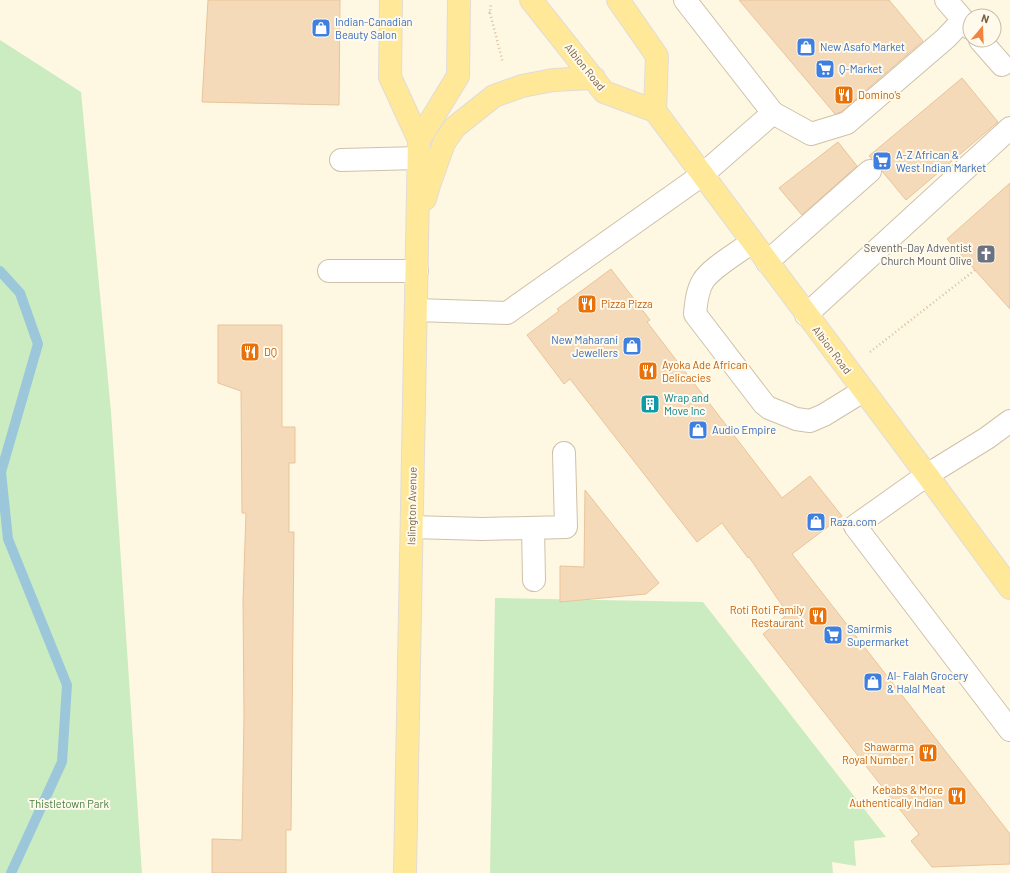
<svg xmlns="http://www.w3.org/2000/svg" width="1010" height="873" font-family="Barlow,sans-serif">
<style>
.green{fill:#cbecc1}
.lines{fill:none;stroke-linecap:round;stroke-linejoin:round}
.stream{stroke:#9cc7db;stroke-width:10}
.building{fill:#f5dab9;stroke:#e8c499}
.minor-casing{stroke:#d0c0a9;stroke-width:24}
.major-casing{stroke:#e1dcd7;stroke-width:24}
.path{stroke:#dabe9c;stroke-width:2.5;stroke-dasharray:1 3;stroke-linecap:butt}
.minor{stroke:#fff;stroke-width:22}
.major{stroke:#ffe999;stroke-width:22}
.labels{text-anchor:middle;stroke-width:4;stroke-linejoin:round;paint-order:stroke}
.shop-label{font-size:11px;fill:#366cbe;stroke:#fffaeb;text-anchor:start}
.street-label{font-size:11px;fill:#776047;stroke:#fffaeb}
.food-label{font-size:11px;fill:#c56008;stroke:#fffaeb;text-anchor:start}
.worship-label{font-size:11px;fill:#5b616d;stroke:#fffaeb;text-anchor:end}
.culture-label{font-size:11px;fill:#0d838f;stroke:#fffaeb;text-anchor:start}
.park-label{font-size:11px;fill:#477e3f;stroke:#fffaeb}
</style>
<rect width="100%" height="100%" fill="#fef8e3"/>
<g class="green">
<polygon points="0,40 81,92 111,412 142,873 0,873"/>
<polygon points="495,598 703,602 886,837 854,841 856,866 832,862 833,873 490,873"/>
</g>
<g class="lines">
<polyline class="stream" points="0,271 20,293 38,344 1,472 8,539 67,685 62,762 11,873"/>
</g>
<g class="building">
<polygon points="208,0 340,0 339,105 202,102"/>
<polygon points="739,0 889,0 923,41 841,112 835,114"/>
<polygon points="962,78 998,122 906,200 882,171 880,163 872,159 869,156"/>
<polygon points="838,142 857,166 802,215 779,188"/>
<polygon points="1010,183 1010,309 947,239"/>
<polygon points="611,269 650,320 647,322 782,498 810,476 842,516 792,554 1010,834 1010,864 932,867 911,841 919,834 763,634 788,614 749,557 748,558 722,523 697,542 570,379 564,384 527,335 559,311 557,309"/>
<polygon points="218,325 282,325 282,427 295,427 295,463 289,463 289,532 294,532 291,830 286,830 286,873 212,873 212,839 242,840 244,716 243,601 246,513 242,513 241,391 218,383"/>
<polygon points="585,490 659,583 646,594 560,602 560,566 584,567"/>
</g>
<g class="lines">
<defs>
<g id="minor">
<polyline points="946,0 970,28"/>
<polyline points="980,40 1002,65"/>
<polyline points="773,113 811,134 847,123 946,38 963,20"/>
<polyline points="341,160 419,158"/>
<path d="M752 242C739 252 711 268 703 281 697 291 696 303 695 314L764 404 769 408 789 416 796 419 810 421 824 415 863 391"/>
<polyline points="767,262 870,171"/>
<polyline points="329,271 417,271"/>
<polyline points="416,310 507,313 702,175 773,113 685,0"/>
<polyline points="806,315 1010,128"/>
<polyline points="1010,421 987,438 927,475 855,526 1010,730"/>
<polyline points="412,527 482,529 566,527 564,453"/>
<polyline points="533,528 534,580"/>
</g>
<g id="major">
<polyline points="391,0 390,77 419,140 405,873"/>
<polyline points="531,0 604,92 655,111 927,475 1010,588"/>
<polyline points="618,0 657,56 655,111"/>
<polyline points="419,140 458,76 459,0"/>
<polyline points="425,199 429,185 444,143 455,127 494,96 522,86 553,80 594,78"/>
</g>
</defs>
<use href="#minor" class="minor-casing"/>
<use href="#major" class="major-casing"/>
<g class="path">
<polyline points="489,12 490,13 491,3"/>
<polyline points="490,13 503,63"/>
<polyline points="870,352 975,270"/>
</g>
<use href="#minor" class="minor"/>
<use href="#major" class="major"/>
</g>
<defs>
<symbol id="shop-square" viewBox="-11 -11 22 22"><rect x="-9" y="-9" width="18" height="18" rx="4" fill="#3f7fe0" stroke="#fffaeb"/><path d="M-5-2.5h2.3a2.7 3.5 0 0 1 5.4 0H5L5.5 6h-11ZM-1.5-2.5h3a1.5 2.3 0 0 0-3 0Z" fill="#fff"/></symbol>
<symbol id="supermarket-square" viewBox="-11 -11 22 22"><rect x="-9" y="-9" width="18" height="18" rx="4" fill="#3f7fe0" stroke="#fffaeb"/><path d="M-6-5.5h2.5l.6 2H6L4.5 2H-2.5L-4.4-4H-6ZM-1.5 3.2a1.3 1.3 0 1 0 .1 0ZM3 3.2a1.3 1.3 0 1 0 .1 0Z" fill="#fff"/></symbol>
<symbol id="restaurant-square" viewBox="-11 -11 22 22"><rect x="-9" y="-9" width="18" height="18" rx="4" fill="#e8710a" stroke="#fffaeb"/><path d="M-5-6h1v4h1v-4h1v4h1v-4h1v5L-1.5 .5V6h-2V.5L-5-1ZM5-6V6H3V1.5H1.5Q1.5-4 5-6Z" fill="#fff"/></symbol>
<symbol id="church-square" viewBox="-11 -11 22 22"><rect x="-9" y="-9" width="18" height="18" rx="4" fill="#6b7280" stroke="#fffaeb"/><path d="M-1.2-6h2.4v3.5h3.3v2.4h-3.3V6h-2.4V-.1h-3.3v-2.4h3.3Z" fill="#fff"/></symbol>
<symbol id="building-square" viewBox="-11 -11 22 22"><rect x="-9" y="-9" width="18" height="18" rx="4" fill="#0f9aa8" stroke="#fffaeb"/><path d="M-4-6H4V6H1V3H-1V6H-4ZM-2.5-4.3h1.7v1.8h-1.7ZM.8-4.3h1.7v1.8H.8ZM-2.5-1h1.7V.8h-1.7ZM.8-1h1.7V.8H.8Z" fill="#fff"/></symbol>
</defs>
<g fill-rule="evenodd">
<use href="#shop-square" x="310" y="17" width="22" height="22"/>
<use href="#shop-square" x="795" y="36" width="22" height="22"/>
<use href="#supermarket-square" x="814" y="58" width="22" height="22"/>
<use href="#restaurant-square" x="833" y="84" width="22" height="22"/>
<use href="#supermarket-square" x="871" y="150" width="22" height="22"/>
<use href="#church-square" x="975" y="243" width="22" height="22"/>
<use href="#restaurant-square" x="576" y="293" width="22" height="22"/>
<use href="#shop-square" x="621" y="335" width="22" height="22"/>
<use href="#restaurant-square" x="239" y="341" width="22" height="22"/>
<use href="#restaurant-square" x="637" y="360" width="22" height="22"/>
<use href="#building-square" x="639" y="393" width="22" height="22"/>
<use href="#shop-square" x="687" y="419" width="22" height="22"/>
<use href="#shop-square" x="805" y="511" width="22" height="22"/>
<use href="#restaurant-square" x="807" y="605" width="22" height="22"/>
<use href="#supermarket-square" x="822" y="624" width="22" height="22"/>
<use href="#shop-square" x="862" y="671" width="22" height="22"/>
<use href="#restaurant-square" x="917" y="742" width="22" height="22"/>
<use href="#restaurant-square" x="946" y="785" width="22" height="22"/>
</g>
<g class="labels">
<g class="shop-label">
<text x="335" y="26">Indian-Canadian<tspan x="335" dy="13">Beauty Salon</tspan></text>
<text x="820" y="51">New Asafo Market</text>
<text x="839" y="73">Q-Market</text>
<text x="896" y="159">A-Z African &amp;<tspan x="896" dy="13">West Indian Market</tspan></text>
<text x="618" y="344" text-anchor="end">New Maharani<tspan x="618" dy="13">Jewellers</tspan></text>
<text x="712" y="434">Audio Empire</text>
<text x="830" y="526">Raza.com</text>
<text x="847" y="633">Samirmis<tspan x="847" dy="13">Supermarket</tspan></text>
<text x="887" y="680">Al- Falah Grocery<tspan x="887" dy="13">&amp; Halal Meat</tspan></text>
</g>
<g class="street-label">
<text transform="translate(585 67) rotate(51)" y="4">Albion Road</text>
<text transform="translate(832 350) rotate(53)" y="4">Albion Road</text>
<text transform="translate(412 506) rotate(-89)" y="4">Islington Avenue</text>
</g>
<g class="food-label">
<text x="858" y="99">Domino's</text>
<text x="601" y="308">Pizza Pizza</text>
<text x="264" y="356">DQ</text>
<text x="662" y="369">Ayoka Ade African<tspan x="662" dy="13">Delicacies</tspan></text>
<text x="804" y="614" text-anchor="end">Roti Roti Family<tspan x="804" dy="13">Restaurant</tspan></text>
<text x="914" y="751" text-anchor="end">Shawarma<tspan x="914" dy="13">Royal Number 1</tspan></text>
<text x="943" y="794" text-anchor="end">Kebabs &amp; More<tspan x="943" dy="13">Authentically Indian</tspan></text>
</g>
<g class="worship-label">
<text x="972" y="252">Seventh-Day Adventist<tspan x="972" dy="13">Church Mount Olive</tspan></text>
</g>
<g class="culture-label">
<text x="664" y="402">Wrap and<tspan x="664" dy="13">Move Inc</tspan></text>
</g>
<g class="park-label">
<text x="69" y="808">Thistletown Park</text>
</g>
</g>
<g transform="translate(982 28) rotate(19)"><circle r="19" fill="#fffaeb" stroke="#c9bca9"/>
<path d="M0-3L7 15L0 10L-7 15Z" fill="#ef8441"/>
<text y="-6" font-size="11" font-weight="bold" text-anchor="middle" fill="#776047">N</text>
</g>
</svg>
